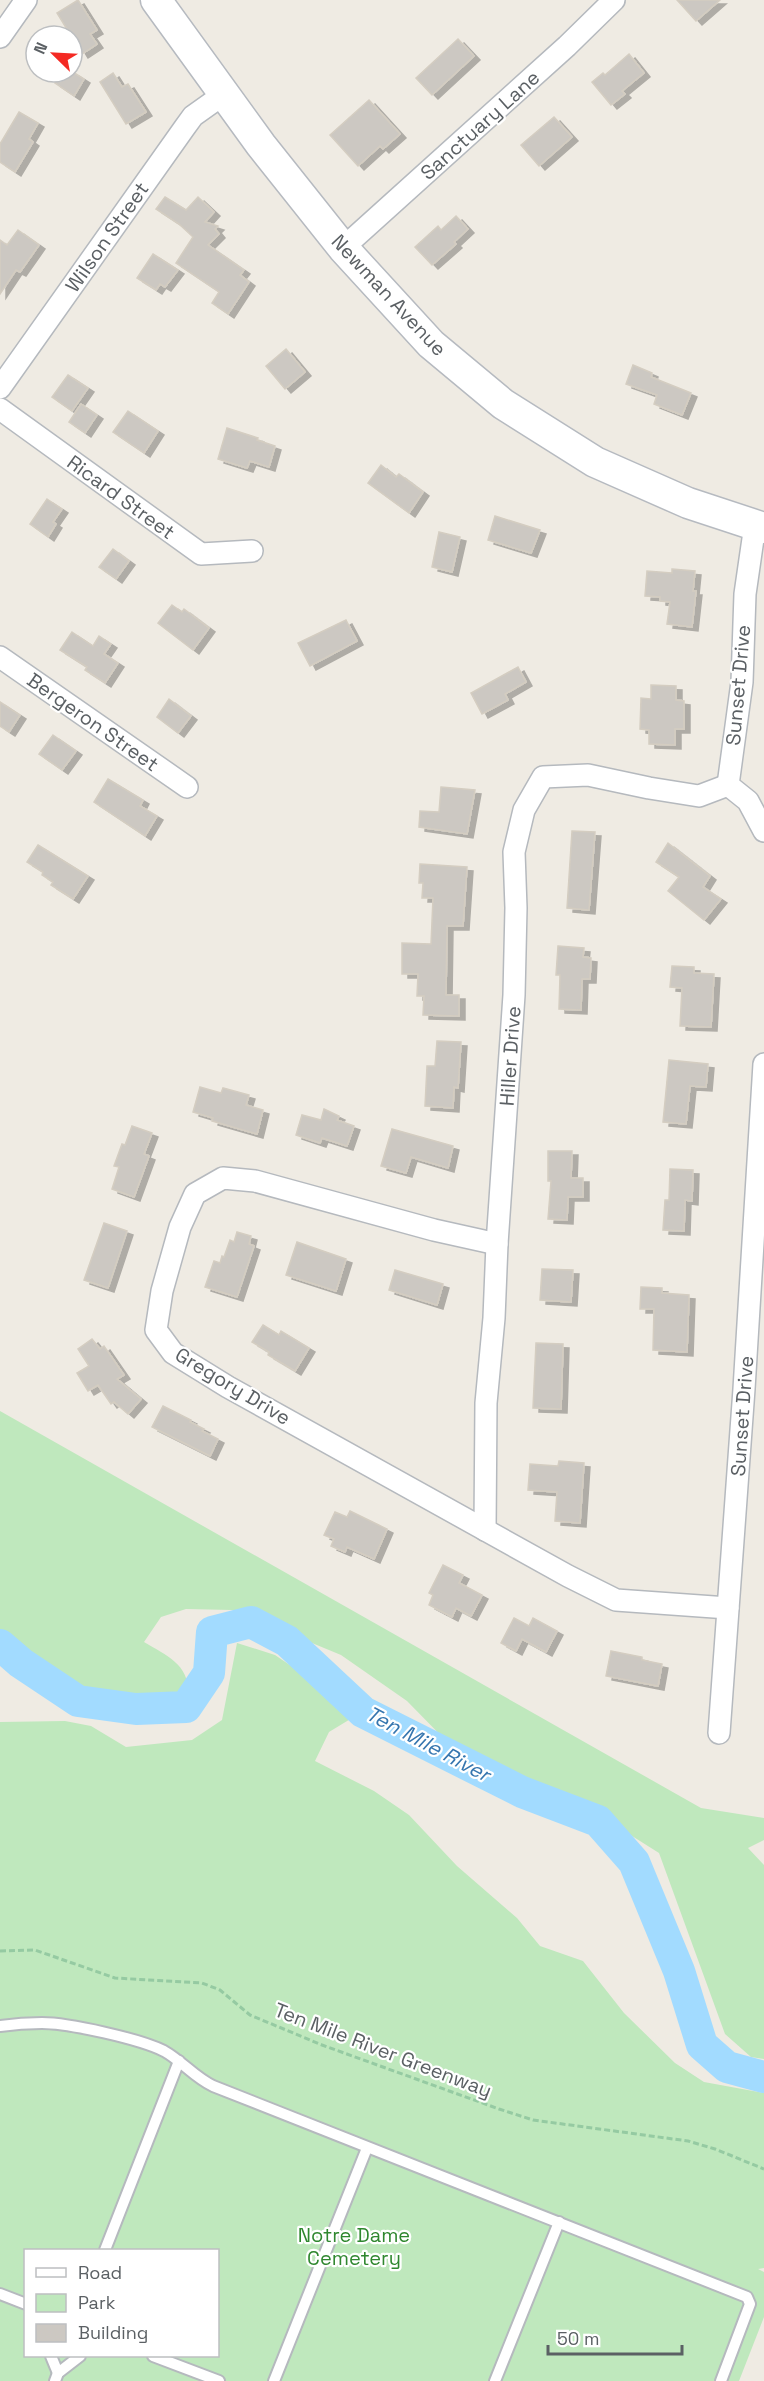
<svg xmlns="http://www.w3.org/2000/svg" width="764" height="2381" font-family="'Space Grotesk',sans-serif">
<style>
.green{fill:#bfe8bd;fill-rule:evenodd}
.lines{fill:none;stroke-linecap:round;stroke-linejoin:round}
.river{stroke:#a2dbff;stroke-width:32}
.building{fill:#ccc8c2;stroke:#d4cdc1;stroke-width:1.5;filter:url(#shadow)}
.lane-casing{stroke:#b5b9be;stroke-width:14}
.street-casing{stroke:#b5b9be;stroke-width:24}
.secondary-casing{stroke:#b6bac0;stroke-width:33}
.path{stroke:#95caa2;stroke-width:3;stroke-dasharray:6 3;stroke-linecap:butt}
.lane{stroke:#fff;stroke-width:10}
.street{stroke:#fff;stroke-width:21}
.secondary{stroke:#fff;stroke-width:30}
.labels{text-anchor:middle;stroke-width:4.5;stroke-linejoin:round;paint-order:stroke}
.street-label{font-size:20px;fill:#5b6064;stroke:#fff}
.park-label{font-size:20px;fill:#2f872f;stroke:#fff}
.water-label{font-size:21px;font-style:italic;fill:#3676af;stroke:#fff}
</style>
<defs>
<filter id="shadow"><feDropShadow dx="6" dy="4" stdDeviation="0" flood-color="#0004"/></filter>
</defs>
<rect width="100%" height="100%" fill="#efebe3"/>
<g class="green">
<path d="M0 1411 701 1808 764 1818V1840L748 1848 764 1865V2059L751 2057 725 2034 659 1853 575 1800 457 1752 407 1701 341 1655 232 1610 186 1609 161 1617 144 1642C167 1656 188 1663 189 1694 181 1699 170 1709 160 1710 98 1715 47 1665 0 1632Z"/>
<path d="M237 1643 275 1655 334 1695 357 1715 329 1732 315 1761 374 1791 409 1815 457 1866 517 1918 540 1946 583 1961 624 2013 675 2063 704 2082 764 2093V2268L758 2269 764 2272V2317L739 2381H0V1722L65 1721 91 1726 126 1747 192 1740 222 1720ZM26 2250H218V2356H26Z"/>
</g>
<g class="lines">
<polyline class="river" points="0,1645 21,1663 78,1701 136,1709 186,1707 209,1673 212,1632 251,1622 287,1641 363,1712 522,1792 598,1821 634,1862 679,1971 702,2045 727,2067 764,2077"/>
</g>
<g class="building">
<polygon points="78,0 97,30 90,34 97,44 82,54 57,13"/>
<polygon points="677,0 720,0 696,21"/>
<polygon points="458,39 474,56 432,95 416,78"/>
<polygon points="629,54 644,73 622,91 625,94 611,105 592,82 603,73 605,75"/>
<polygon points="62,72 73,72 84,79 74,96 55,83"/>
<polygon points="113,73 122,87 128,84 146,112 126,124 100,82"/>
<polygon points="369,100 400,134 383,149 380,146 358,166 330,135"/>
<polygon points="19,112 38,123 29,139 33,142 15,172 0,162 0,144"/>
<polygon points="554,117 572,137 539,166 521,145"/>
<polygon points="165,197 186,210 198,197 214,212 205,222 218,226 215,229 219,234 208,245 244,270 240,275 249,282 228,314 212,303 219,292 176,263 193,237 179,224 156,209"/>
<polygon points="456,216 468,229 454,242 456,244 432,265 415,247 438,226 441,230"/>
<polygon points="18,230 39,245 20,272 16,270 0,294 0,240 7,245"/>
<polygon points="153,254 178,270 165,287 160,284 156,290 137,278"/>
<polygon points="286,349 305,372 285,389 266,366"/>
<polygon points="633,365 652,373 651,377 691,393 682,415 654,404 657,395 626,384"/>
<polygon points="68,375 88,388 72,411 52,397"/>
<polygon points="81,404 97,415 85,433 69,422"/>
<polygon points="128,411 158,431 144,453 113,432"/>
<polygon points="227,428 258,438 257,440 275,446 269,467 250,461 247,468 218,459"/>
<polygon points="381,465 396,477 399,474 423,492 409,513 368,483"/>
<polygon points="47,499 62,509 53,522 56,524 48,537 30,524"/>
<polygon points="495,516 540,530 531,553 488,540"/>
<polygon points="439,532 460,537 452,572 432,567"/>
<polygon points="113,549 129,561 116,579 99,567"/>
<polygon points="672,569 695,571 693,591 696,591 692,627 667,624 670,602 660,601 660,597 645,596 647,571 672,573"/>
<polygon points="172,605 182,612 184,609 209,628 193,650 158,623"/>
<polygon points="346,620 357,641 310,666 298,643"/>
<polygon points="72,632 93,646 99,636 111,644 104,654 118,663 105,683 85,670 87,667 60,650"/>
<polygon points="518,667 526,682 505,694 508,700 482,714 471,693"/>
<polygon points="651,685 676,686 676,700 684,701 684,729 675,729 675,745 649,744 649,730 640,729 641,698 651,699"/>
<polygon points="169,699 191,716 178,733 157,717"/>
<polygon points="0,702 20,715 9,732 0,726"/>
<polygon points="53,735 76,751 62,770 39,754"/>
<polygon points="108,779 143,800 140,806 157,816 145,836 94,802"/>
<polygon points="441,787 475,790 467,834 419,827 420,811 439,812"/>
<polygon points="572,831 595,832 589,910 567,908"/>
<polygon points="668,843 710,876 703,887 721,899 704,920 668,891 679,877 656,862"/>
<polygon points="38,845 88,876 73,899 51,885 53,882 42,875 43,872 27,862"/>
<polygon points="420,864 467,867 463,926 447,926 446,995 459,995 459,1016 423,1015 424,996 417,996 418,974 402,974 402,943 431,944 433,898 422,898 423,883 419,883"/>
<polygon points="558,946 584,948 583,957 591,958 590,979 582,979 581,1010 559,1009 560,975 556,975"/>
<polygon points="672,966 694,967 694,973 714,974 711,1027 680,1026 682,988 670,987"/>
<polygon points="437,1041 461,1042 458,1088 454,1087 453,1108 425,1106 427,1066 435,1066"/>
<polygon points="669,1060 708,1064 706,1087 690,1086 686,1124 663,1122"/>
<polygon points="200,1087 221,1093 223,1088 249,1095 246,1105 263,1110 257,1134 212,1121 213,1118 193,1112"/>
<polygon points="324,1109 339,1116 337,1120 354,1126 347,1146 322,1138 320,1143 296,1135 302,1115 321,1120"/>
<polygon points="132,1126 152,1133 144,1154 149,1156 134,1197 112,1189 119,1167 114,1166 122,1144 125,1145"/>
<polygon points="392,1129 453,1146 448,1168 411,1157 406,1173 381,1166"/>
<polygon points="548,1151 572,1151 571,1178 583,1178 583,1197 568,1197 567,1220 548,1219 551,1181 548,1181"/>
<polygon points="670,1169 693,1170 692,1201 685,1200 684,1231 663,1230 665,1200 669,1200"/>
<polygon points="104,1223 127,1231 108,1288 84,1280"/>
<polygon points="237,1232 251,1236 249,1244 254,1246 237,1297 205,1287 214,1261 220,1263 222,1256 224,1257 230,1240 234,1242"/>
<polygon points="297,1242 346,1259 336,1291 286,1275"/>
<polygon points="542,1269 573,1270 571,1302 540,1300"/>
<polygon points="395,1270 443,1284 437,1305 389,1290"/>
<polygon points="641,1287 662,1288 662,1293 689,1295 687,1352 653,1350 654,1309 640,1309"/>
<polygon points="263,1325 279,1335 281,1331 309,1348 295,1371 268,1355 269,1352 252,1342"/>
<polygon points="92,1339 100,1349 104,1346 124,1375 117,1379 141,1399 128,1414 114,1402 111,1404 98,1385 88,1391 77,1373 89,1366 78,1349"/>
<polygon points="536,1343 563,1344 561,1409 533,1408"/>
<polygon points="163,1406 191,1420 190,1422 204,1429 202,1431 218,1439 210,1456 152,1427"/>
<polygon points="559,1461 584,1463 580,1523 555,1521 557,1492 528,1490 530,1464 558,1466"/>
<polygon points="350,1511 387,1529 374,1559 347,1547 345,1552 331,1546 334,1539 324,1535 335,1512 347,1517"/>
<polygon points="443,1565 463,1575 459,1583 482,1595 471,1616 456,1608 452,1617 429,1605 433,1595 429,1593"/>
<polygon points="514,1618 529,1626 533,1618 557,1631 546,1652 522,1639 516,1651 501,1643"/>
<polygon points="611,1651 642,1657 642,1660 662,1664 658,1686 606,1676"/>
</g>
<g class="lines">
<defs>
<g id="lane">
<path d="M0 2026C14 2024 28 2023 42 2023 69 2023 140 2039 164 2051 182 2061 194 2077 213 2086L747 2297 750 2304 721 2381"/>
<polyline points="105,2250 179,2061"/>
<polyline points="0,2294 26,2304"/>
<polyline points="51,2356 58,2373"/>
<polyline points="153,2356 219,2381"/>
<polyline points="55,2381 58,2373 80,2356"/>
<polyline points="274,2381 367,2148"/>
<polyline points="495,2381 559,2222"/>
</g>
<g id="street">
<polyline points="0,37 26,0"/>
<polyline points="343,248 567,46 614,0"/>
<polyline points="0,388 185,127 193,116 224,94"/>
<polyline points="0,409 201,554 252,551"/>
<polyline points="755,525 745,594 742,682 728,785 748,801 764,831"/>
<polyline points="0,657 187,787"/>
<polyline points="497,1244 434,1230 255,1181 223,1178 195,1194 180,1227 162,1291 156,1330 173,1353 228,1387 568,1576 616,1600 728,1608"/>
<polyline points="485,1530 486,1403 494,1318 497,1244 514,995 516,908 514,852 524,810 543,777 588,775 649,788 699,796 728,785"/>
<polyline points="719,1733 744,1389 764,1064"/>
</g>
<polyline id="secondary" points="156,0 261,145 343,248 431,344 503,404 595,462 688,503 764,528"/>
</defs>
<use href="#lane" class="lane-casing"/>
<use href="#street" class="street-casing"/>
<use href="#secondary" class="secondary-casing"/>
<polyline class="path" points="0,1951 35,1950 115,1978 202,1983 220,1990 250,2015 322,2045 499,2109 533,2120 688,2141 715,2149 764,2169"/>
<use href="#lane" class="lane"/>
<use href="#street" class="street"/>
<use href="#secondary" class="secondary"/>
</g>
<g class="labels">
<g class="street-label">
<text transform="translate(480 125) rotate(-42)" y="7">Sanctuary Lane</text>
<text transform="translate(107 237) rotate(-55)" y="7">Wilson Street</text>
<text transform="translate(389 295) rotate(47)" y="7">Newman Avenue</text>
<text transform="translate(121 497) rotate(36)" y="7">Ricard Street</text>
<text transform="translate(738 685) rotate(-85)" y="7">Sunset Drive</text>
<text transform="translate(93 722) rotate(35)" y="7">Bergeron Street</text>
<text transform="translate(510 1056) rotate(-86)" y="7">Hiller Drive</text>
<text transform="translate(233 1386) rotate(31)" y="7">Gregory Drive</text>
<text transform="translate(742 1416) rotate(-86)" y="7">Sunset Drive</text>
<text transform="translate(383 2050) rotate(21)" y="7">Ten Mile River Greenway</text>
</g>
<g class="park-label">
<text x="354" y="2242">Notre Dame<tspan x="354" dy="23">Cemetery</tspan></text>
</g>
<g class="water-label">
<text transform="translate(428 1744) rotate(28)" y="7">Ten Mile River</text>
</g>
</g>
<rect x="24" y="2249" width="195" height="108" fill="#ffffff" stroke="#bdbfc1" stroke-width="1.5"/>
<rect x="36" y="2268" width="30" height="9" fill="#ffffff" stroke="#bdbfc1" stroke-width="1.5"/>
<text x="78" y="2279" font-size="18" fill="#5b6064">Road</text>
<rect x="36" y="2294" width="30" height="18" fill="#bfe8bd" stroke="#bdbfc1" stroke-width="1.5"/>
<text x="78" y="2309" font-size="18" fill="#5b6064">Park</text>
<rect x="36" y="2324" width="30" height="18" fill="#ccc8c2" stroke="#bdbfc1" stroke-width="1.5"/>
<text x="78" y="2339" font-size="18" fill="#5b6064">Building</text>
<g transform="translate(54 54) rotate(294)"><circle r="28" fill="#ffffff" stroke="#bdbfc1" stroke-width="1.5"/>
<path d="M0-4.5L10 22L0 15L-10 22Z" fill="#f42a23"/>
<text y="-9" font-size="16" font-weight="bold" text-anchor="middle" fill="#5b6064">N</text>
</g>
<path d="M548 2345v9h134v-9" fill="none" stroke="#5b6064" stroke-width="3"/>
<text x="557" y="2345" font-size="18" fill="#5b6064" stroke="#ffffff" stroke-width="4.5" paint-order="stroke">50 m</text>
</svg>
